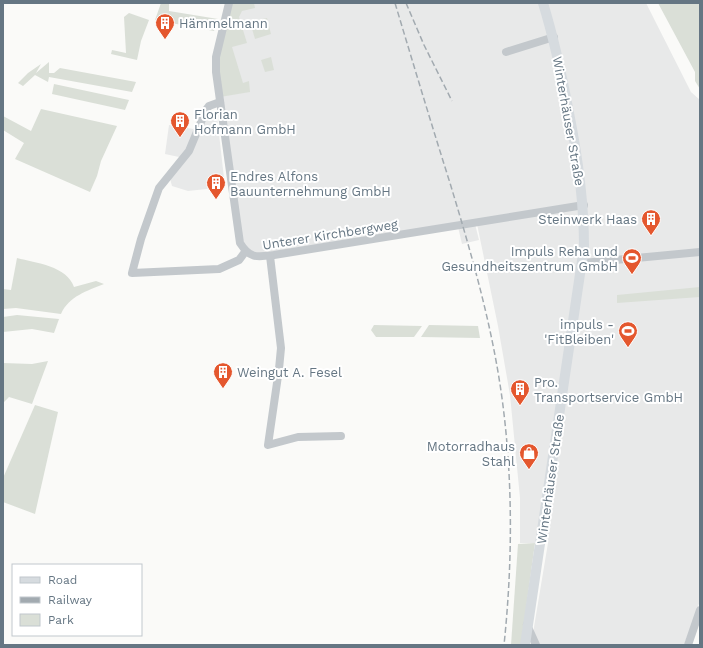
<svg xmlns="http://www.w3.org/2000/svg" width="703" height="648" font-family="'Work Sans',sans-serif">
<style>
.built{fill:#e8e9e9}
.green{fill:#dadfd7}
.lines{fill:none;stroke-linecap:round;stroke-linejoin:round}
.minor{stroke:#c3c8cc;stroke-width:8}
.major{stroke:#d6dbdf;stroke-width:10}
.rail{stroke:#a2aab0;stroke-width:1.5;stroke-dasharray:6 3;stroke-linecap:butt}
.labels{text-anchor:middle;stroke-width:4;stroke-linejoin:round;paint-order:stroke}
.poi-label{font-size:13px;fill:#657683;stroke:#fff;text-anchor:start}
.street-label{font-size:13px;fill:#657683;stroke:#fff}
</style>
<rect width="100%" height="100%" fill="#fafaf8"/>
<g class="built">
<polygon points="229,3 646,3 691,92 700,100 700,601 684,645 531,645 548,543 520,543 520,498 510,395 498,326 477,224 475,224 479,240 462,244 458,227 259,257 245,252 216,72"/>
<polygon points="209,114 217,116 225,187 188,191 172,186 168,171 179,157 165,154 169,125 193,129"/>
</g>
<g class="green">
<polygon points="161,3 169,3 169,11 218,19 214,31 155,20"/>
<polygon points="229,3 254,3 255,8 242,11 239,17 247,43 232,47 243,83 249,81 250,92 220,97 216,72"/>
<polygon points="658,3 700,3 700,89 695,81 695,72"/>
<polygon points="129,13 149,20 141,41 137,60 111,54 112,50 126,53 124,17"/>
<polygon points="267,18 271,34 255,39 250,22"/>
<polygon points="271,57 274,70 265,72 261,60"/>
<polygon points="49,62 49,73 54,73 60,68 136,82 132,92 49,77 48,82 35,75 23,86 18,83 28,73 41,64 36,73"/>
<polygon points="54,84 129,100 125,110 52,94"/>
<polygon points="41,109 117,126 101,161 97,176 90,192 15,159 24,143 3,130 3,116 31,131"/>
<path d="M17 258C36 263 67 266 74 287L96 281 104 284C87 291 69 296 61 314L16 308 3 309V289L11 290Z"/>
<polygon points="700,287 700,297 617,303 617,295"/>
<polygon points="17,315 59,319 54,333 32,329 3,332 3,317"/>
<polygon points="374,325 422,326 414,337 376,337 371,330"/>
<polygon points="429,325 478,326 480,338 421,337"/>
<polygon points="48,361 32,404 9,397 3,403 3,363 32,364"/>
<polygon points="35,405 58,412 35,514 3,502 3,478"/>
<polygon points="535,543 521,645 511,645 518,544"/>
</g>
<g class="lines">
<g class="minor">
<path d="M229 3 216 57V72L240 243C250 259 257 257 274 255L584 205"/>
<polyline points="506,52 554,37"/>
<polyline points="220,102 209,106 206,110 189,151 159,188 141,239 132,273 219,269 239,260 245,252"/>
<polyline points="270,256 281,348 279,369 268,445 298,437 341,436"/>
<polyline points="583,263 700,252"/>
<polyline points="527,625 536,645"/>
<polyline points="688,645 700,610"/>
</g>
<path class="major" d="M525 645 584 247C584 202 578 158 569 113 562 76 554 39 543 3"/>
<g class="rail">
<path d="M395 3C413 63 431 123 450 183 473 259 495 335 504 414 513 491 512 568 504 645"/>
<polyline points="406,3 424,45 452,101"/>
</g>
</g>
<defs>
<symbol id="building-pin" viewBox="-11 -11 22 30"><path d="M0 17L-7.5 6A9.5 9.5 0 1 1 7.5 6Z" fill="#e4572e" stroke="#fff"/><path d="M-4-6H4V6H1V3H-1V6H-4ZM-2.5-4.3h1.7v1.8h-1.7ZM.8-4.3h1.7v1.8H.8ZM-2.5-1h1.7V.8h-1.7ZM.8-1h1.7V.8H.8Z" fill="#fff"/></symbol>
<symbol id="stadium-pin" viewBox="-11 -11 22 30"><path d="M0 17L-7.5 6A9.5 9.5 0 1 1 7.5 6Z" fill="#e4572e" stroke="#fff"/><path d="M0-5a6.5 5 0 1 0 0 10a6.5 5 0 1 0 0-10ZM-3.5-1.8h7v3.6h-7Z" fill="#fff"/></symbol>
<symbol id="shop-pin" viewBox="-11 -11 22 30"><path d="M0 17L-7.5 6A9.5 9.5 0 1 1 7.5 6Z" fill="#e4572e" stroke="#fff"/><path d="M-5-2.5h2.3a2.7 3.5 0 0 1 5.4 0H5L5.5 6h-11ZM-1.5-2.5h3a1.5 2.3 0 0 0-3 0Z" fill="#fff"/></symbol>
</defs>
<g fill-rule="evenodd">
<use href="#building-pin" x="154" y="12" width="22" height="30"/>
<use href="#building-pin" x="169" y="110" width="22" height="30"/>
<use href="#building-pin" x="205" y="172" width="22" height="30"/>
<use href="#building-pin" x="640" y="208" width="22" height="30"/>
<use href="#stadium-pin" x="621" y="247" width="22" height="30"/>
<use href="#stadium-pin" x="617" y="320" width="22" height="30"/>
<use href="#building-pin" x="212" y="361" width="22" height="30"/>
<use href="#building-pin" x="509" y="378" width="22" height="30"/>
<use href="#shop-pin" x="518" y="442" width="22" height="30"/>
</g>
<g class="labels">
<g class="poi-label">
<text x="179" y="28">Hämmelmann</text>
<text x="194" y="119">Florian<tspan x="194" dy="15">Hofmann GmbH</tspan></text>
<text x="230" y="181">Endres Alfons<tspan x="230" dy="15">Bauunternehmung GmbH</tspan></text>
<text x="637" y="224" text-anchor="end">Steinwerk Haas</text>
<text x="618" y="256" text-anchor="end">Impuls Reha und<tspan x="618" dy="15">Gesundheitszentrum GmbH</tspan></text>
<text x="614" y="329" text-anchor="end">impuls -<tspan x="614" dy="15">'FitBleiben'</tspan></text>
<text x="237" y="377">Weingut A. Fesel</text>
<text x="534" y="387">Pro.<tspan x="534" dy="15">Transportservice GmbH</tspan></text>
<text x="515" y="451" text-anchor="end">Motorradhaus<tspan x="515" dy="15">Stahl</tspan></text>
</g>
<g class="street-label">
<text transform="translate(569 121) rotate(80)" y="5">Winterhäuser Straße</text>
<text transform="translate(330 234) rotate(-9)" y="5">Unterer Kirchbergweg</text>
<text transform="translate(550 479) rotate(-82)" y="5">Winterhäuser Straße</text>
</g>
</g>
<rect width="703" height="648" fill="none" stroke="#657683" stroke-width="8"/>
<rect x="12" y="564" width="130" height="72" fill="#ffffff" stroke="#c1c8cd"/>
<rect x="20" y="577" width="20" height="6" fill="#d6dbdf" stroke="#c1c8cd"/>
<text x="48" y="584" font-size="12" fill="#657683">Road</text>
<rect x="20" y="597" width="20" height="6" fill="#a2aab0" stroke="#c1c8cd"/>
<text x="48" y="604" font-size="12" fill="#657683">Railway</text>
<rect x="20" y="614" width="20" height="12" fill="#dadfd7" stroke="#c1c8cd"/>
<text x="48" y="624" font-size="12" fill="#657683">Park</text>
</svg>
